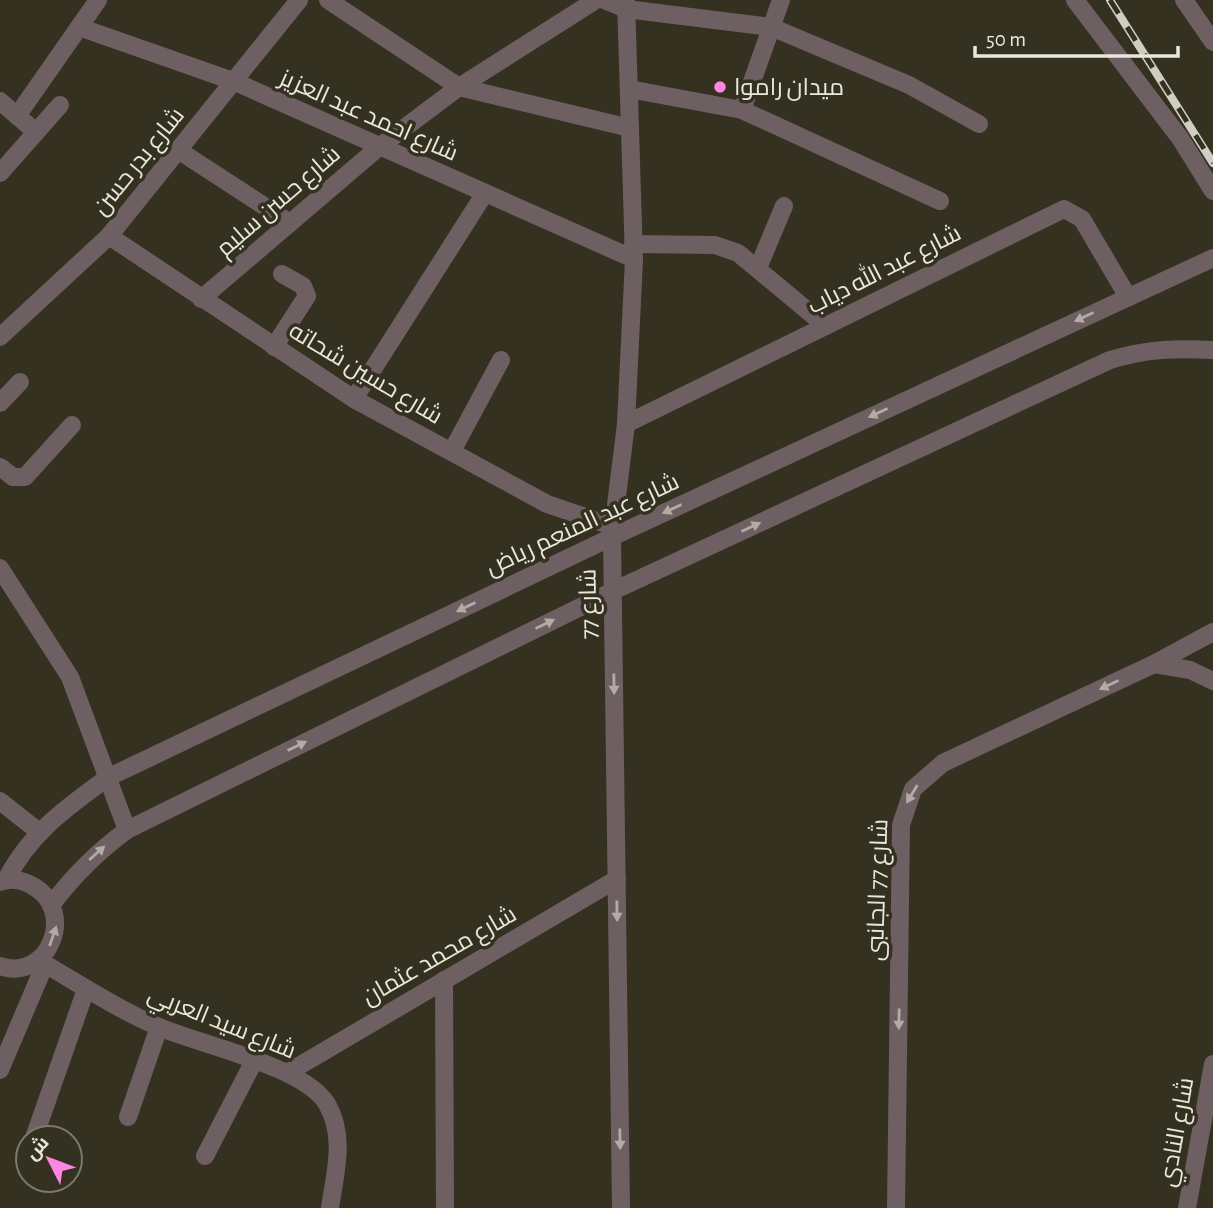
<svg xmlns="http://www.w3.org/2000/svg" width="1213" height="1208" font-family="'Alegreya Sans',Cairo,sans-serif">
<style>
.lines{fill:none;stroke-linecap:round;stroke-linejoin:round}
.minor{stroke:#6e6062;stroke-width:18}
.rail-casing{stroke:#d0cec3;stroke-width:8}
.rail{stroke:#343121;stroke-width:5;stroke-dasharray:16;stroke-linecap:butt}
.oneway{fill:#b2aba6}
.poi-dot{fill:#fd86e1;stroke:#343121;stroke-width:2.5}
.labels{text-anchor:middle;stroke-width:7;stroke-linejoin:round;paint-order:stroke}
.poi-label{font-size:24px;fill:#e9e8dd;stroke:#343121;text-anchor:start}
.street-label{font-size:24px;fill:#e9e8dd;stroke:#343121}
</style>
<rect width="100%" height="100%" fill="#343121"/>
<g class="lines">
<g class="minor">
<polyline points="328,0 459,87 630,128"/>
<polyline points="604,0 626,9 771,27 909,85 979,124"/>
<polyline points="1075,0 1180,138 1213,191"/>
<polyline points="1184,0 1213,42"/>
<polyline points="79,27 233,81 634,259"/>
<polyline points="629,89 742,110 940,201"/>
<polyline points="0,101 36,132"/>
<polyline points="742,110 781,0"/>
<polyline points="17,116 98,0"/>
<polyline points="178,150 290,223"/>
<polyline points="0,173 60,105"/>
<polyline points="109,236 354,399 547,504 612,526"/>
<polyline points="633,244 715,245 738,253 826,326"/>
<polyline points="758,268 784,206"/>
<polyline points="201,299 379,147 459,87 596,0"/>
<polyline points="0,337 109,236 299,0"/>
<polyline points="274,347 307,296 303,286 282,274"/>
<polyline points="354,399 485,193"/>
<polyline points="0,403 20,382"/>
<polyline points="626,424 1064,209 1082,219 1128,297"/>
<polyline points="452,451 501,360"/>
<polyline points="0,467 13,477 25,477 72,425"/>
<polyline points="0,568 70,677 127,830"/>
<polyline points="1154,664 1190,670 1213,681"/>
<polyline points="0,801 38,831"/>
<path d="M6 880C30 833 66 808 107 778L612 537 1213 258"/>
<path d="M0 882C10 878 22 880 31 885 79 910 48 983 0 966"/>
<path d="M52 904C74 875 97 852 127 830L613 591 1110 360C1146 349 1176 348 1213 350"/>
<path d="M38 960C78 983 117 1009 159 1027 201 1045 304 1066 327 1104 346 1137 335 1173 330 1208"/>
<polyline points="444,980 445,1208"/>
<polyline points="0,1070 45,964"/>
<polyline points="287,1073 617,879"/>
<polyline points="128,1117 159,1027"/>
<polyline points="34,1138 86,989"/>
<polyline points="205,1156 254,1061"/>
<polyline points="27,1157 28,1154"/>
<polyline points="621,1208 612,537 626,424 634,259 626,0"/>
<polyline points="896,1208 901,825 913,789 943,763 1154,664 1213,632"/>
<polyline points="1187,1208 1213,1064"/>
</g>
<defs>
<polyline id="rail" points="1110,0 1213,163"/>
</defs>
<use href="#rail" class="rail-casing"/>
<use href="#rail" class="rail"/>
</g>
<defs><path id="oneway-solid" d="M-6-.8H1V-3.2L6.5 0L1 3.2V.8H-6Z" transform="scale(1.75)"/></defs>
<g class="oneway">
<use href="#oneway-solid" transform="translate(1084 317) rotate(155)"/>
<use href="#oneway-solid" transform="translate(878 413) rotate(155)"/>
<use href="#oneway-solid" transform="translate(672 509) rotate(155)"/>
<use href="#oneway-solid" transform="translate(751 527) rotate(-25)"/>
<use href="#oneway-solid" transform="translate(466 607) rotate(154)"/>
<use href="#oneway-solid" transform="translate(545 624) rotate(-26)"/>
<use href="#oneway-solid" transform="translate(614 684) rotate(89)"/>
<use href="#oneway-solid" transform="translate(1109 685) rotate(155)"/>
<use href="#oneway-solid" transform="translate(297 746) rotate(-26)"/>
<use href="#oneway-solid" transform="translate(912 794) rotate(121)"/>
<use href="#oneway-solid" transform="translate(97 853) rotate(-42)"/>
<use href="#oneway-solid" transform="translate(617 911) rotate(89)"/>
<use href="#oneway-solid" transform="translate(53 936) rotate(-71)"/>
<use href="#oneway-solid" transform="translate(899 1019) rotate(91)"/>
<use href="#oneway-solid" transform="translate(620 1139) rotate(89)"/>
</g>
<circle class="poi-dot" cx="720" cy="87" r="7"/>
<g class="labels">
<g class="poi-label">
<text x="734" y="95">ميدان راموا</text>
</g>
<g class="street-label">
<text transform="translate(369 115) rotate(24)" y="8">شارع احمد عبد العزيز</text>
<text transform="translate(138 161) rotate(-51)" y="8">شارع بدر حسن</text>
<text transform="translate(278 201) rotate(-41)" y="8">شارع حسن سليم</text>
<text transform="translate(884 269) rotate(-27)" y="8">شارع عبد الله دياب</text>
<text transform="translate(366 373) rotate(31)" y="8">شارع حسين شحاته</text>
<text transform="translate(582 524) rotate(-25)" y="8">شارع عبد المنعم رياض</text>
<text transform="translate(588 604) rotate(-91)" y="8">شارع 77</text>
<text transform="translate(877 890) rotate(-88)" y="8">شارع 77 الجانبى</text>
<text transform="translate(439 955) rotate(-30)" y="8">شارع محمد عثمان</text>
<text transform="translate(222 1022) rotate(22)" y="8">شارع سيد العربي</text>
<text transform="translate(1176 1132) rotate(-80)" y="8">شارع النادي</text>
</g>
</g>
<g transform="translate(49 1159) rotate(312)"><circle r="33" fill="#343121" stroke="#7c7a6c" stroke-width="2"/>
<path d="M0-5L12 26L0 18L-12 26Z" fill="#fd86e1"/>
<text y="-10" font-size="19" font-weight="bold" text-anchor="middle" fill="#e9e8dd">ش</text>
</g>
<path d="M975 46v10h203v-10" fill="none" stroke="#e9e8dd" stroke-width="3.5"/>
<text x="986" y="46" font-size="21" fill="#e9e8dd" stroke="#343121" stroke-width="5" paint-order="stroke">50 m</text>
</svg>
